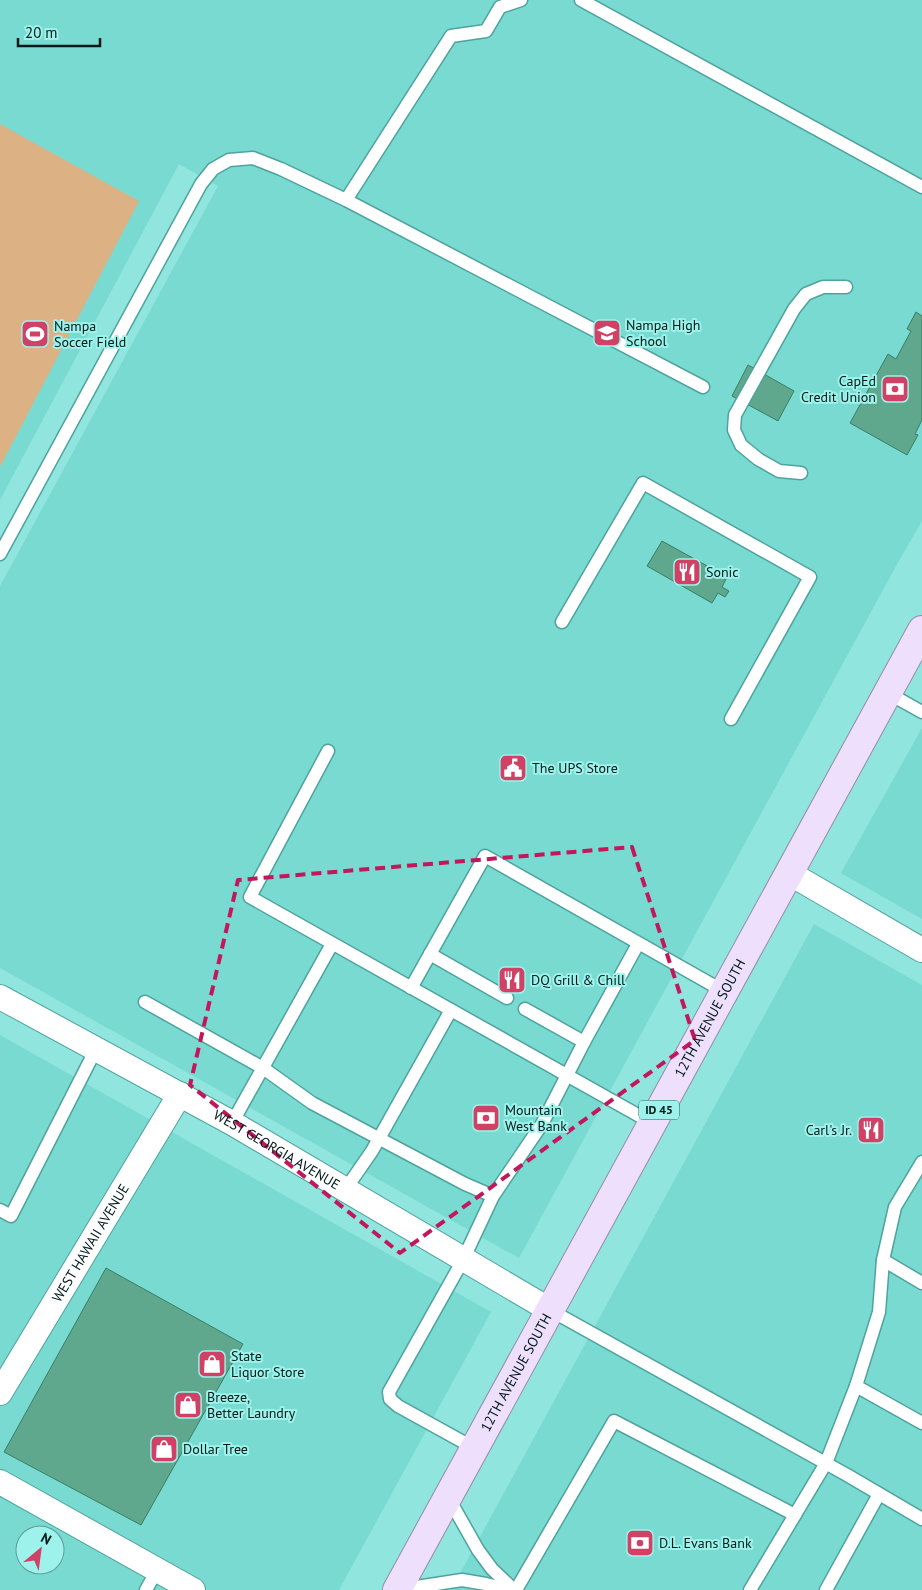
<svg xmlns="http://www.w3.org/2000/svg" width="922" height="1590" font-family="'PT Sans',sans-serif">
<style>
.built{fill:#79dad2;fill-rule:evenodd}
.green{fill:#dcb284}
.building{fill:#5fa88e;stroke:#378068}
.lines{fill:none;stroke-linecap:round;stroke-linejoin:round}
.lane-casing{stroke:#4ea39d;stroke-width:15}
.street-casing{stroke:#4ea39d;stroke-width:26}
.primary-casing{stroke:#948cac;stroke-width:30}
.lane{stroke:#fff;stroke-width:12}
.street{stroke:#fff;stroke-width:24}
.primary{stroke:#eedffd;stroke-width:28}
.marked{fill:none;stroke:#c2185b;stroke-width:4;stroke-dasharray:10 6;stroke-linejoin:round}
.labels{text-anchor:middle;stroke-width:4;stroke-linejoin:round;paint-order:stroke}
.shield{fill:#9df3eb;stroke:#305b57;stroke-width:1}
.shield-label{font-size:12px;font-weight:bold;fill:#011a18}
.poi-label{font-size:14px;fill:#011a18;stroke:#9df3eb;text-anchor:start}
.street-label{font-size:14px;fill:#011a18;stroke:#9df3eb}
</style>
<rect width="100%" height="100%" fill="#90e5de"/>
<g class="built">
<polygon points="0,0 922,0 922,521 896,566 519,1258 0,968 0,586 218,186 179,164 0,500"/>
<polygon points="922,728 922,919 841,873"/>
<polygon points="814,924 922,985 922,1590 451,1590"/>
<path d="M0 1035 491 1312 339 1590H0ZM25 1535H55V1565H25Z"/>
</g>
<polygon class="green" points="0,124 139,201 0,467"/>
<g class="building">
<polygon points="916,312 922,316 922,420 915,434 918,435 907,455 850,423 888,354 896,359 911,331 907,329"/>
<polygon points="748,365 794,391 778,421 732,396"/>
<polygon points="662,541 727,577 722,587 729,591 725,597 718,593 712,603 647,566"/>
<polygon points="106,1268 243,1344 141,1525 4,1452"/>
</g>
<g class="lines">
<defs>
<g id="lane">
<polyline points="581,0 922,187"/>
<polyline points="346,200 451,36 486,31 500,7 521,0"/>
<polyline points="801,473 779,471 758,459 741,445 734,430 735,415 794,309 806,294 823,287 846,287"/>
<polyline points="0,554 201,184 213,169 229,160 253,158 281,169 346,200 703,387"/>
<polyline points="562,622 643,483 810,577 731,719"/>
<polyline points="888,693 922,712"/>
<polyline points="328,751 250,897 652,1123"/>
<polyline points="430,954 507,998"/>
<polyline points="411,988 485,856 725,992"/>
<polyline points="145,1002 263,1068 312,1103 465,1184 493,1196"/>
<polyline points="525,1009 584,1042"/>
<polyline points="232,1123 332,944"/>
<polyline points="345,1190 372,1151 451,1010"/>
<polyline points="0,1210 11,1216 96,1049"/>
<polyline points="883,1260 922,1283"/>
<polyline points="550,1310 847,1475 922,1519"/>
<polyline points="856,1386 922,1423"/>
<polyline points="474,1448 398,1406 390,1399 389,1392 463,1260 493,1196 542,1124 584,1042 638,944"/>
<polyline points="448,1497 478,1550 492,1569 514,1590"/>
<polyline points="146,1590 157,1570"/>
<polyline points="397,1590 462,1580 486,1584 510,1590"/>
<polyline points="516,1590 614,1421 795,1515"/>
<polyline points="750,1590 826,1463 856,1386 879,1312 883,1260 895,1207 922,1162"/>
<polyline points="826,1590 879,1494"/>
</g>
<g id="street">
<polyline points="789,873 922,950"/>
<path id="s1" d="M0 997 232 1123 550 1310"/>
<path id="s2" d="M0 1393 180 1094"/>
<polyline points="0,1482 193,1590"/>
</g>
<g id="primary">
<path id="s3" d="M397 1590 922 630"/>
</g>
</defs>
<use href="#lane" class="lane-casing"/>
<use href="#street" class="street-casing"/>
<use href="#primary" class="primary-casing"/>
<use href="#lane" class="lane"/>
<use href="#street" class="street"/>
<use href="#primary" class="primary"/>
</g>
<path class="marked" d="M632 847 695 1040 400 1253 190 1085 238 880Z"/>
<defs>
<symbol id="school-square" viewBox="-11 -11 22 22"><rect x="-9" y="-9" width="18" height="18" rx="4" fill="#d04166" stroke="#9df3eb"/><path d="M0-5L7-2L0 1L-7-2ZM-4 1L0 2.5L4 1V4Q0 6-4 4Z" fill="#fff"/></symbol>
<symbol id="stadium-square" viewBox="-11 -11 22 22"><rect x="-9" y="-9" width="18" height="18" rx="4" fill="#d04166" stroke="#9df3eb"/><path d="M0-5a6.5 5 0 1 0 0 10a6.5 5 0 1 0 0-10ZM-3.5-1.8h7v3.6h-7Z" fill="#fff"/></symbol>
<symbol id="bank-square" viewBox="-11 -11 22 22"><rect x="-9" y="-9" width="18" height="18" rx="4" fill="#d04166" stroke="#9df3eb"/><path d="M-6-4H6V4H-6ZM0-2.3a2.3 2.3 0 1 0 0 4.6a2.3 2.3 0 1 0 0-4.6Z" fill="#fff"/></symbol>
<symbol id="restaurant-square" viewBox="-11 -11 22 22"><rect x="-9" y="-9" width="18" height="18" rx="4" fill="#d04166" stroke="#9df3eb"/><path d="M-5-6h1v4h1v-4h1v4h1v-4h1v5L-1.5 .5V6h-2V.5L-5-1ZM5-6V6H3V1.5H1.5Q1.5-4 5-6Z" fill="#fff"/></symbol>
<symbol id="civic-square" viewBox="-11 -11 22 22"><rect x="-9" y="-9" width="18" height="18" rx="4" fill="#d04166" stroke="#9df3eb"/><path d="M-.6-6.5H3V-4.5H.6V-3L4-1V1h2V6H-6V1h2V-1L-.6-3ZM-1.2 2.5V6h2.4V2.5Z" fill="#fff"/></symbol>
<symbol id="shop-square" viewBox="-11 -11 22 22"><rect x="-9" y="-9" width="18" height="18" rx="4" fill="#d04166" stroke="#9df3eb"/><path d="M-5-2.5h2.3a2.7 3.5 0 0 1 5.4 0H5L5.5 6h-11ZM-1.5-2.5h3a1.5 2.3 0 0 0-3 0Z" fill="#fff"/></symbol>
</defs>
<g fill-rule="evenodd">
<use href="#school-square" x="591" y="317" width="32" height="32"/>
<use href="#stadium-square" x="19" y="318" width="32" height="32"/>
<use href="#bank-square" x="879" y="373" width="32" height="32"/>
<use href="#restaurant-square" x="671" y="556" width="32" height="32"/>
<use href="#civic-square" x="497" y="752" width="32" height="32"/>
<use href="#restaurant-square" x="496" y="964" width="32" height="32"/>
<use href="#bank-square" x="470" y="1102" width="32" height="32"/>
<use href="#restaurant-square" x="855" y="1114" width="32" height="32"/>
<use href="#shop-square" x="196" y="1348" width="32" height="32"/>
<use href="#shop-square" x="172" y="1389" width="32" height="32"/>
<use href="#shop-square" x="148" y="1433" width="32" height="32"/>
<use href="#bank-square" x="624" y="1527" width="32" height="32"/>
</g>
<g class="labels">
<rect class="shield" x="639" y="1100.5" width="40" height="19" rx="4"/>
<g class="shield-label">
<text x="659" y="1114">ID 45</text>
</g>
<g class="poi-label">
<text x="626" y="330">Nampa High<tspan x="626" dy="16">School</tspan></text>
<text x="54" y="331">Nampa<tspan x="54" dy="16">Soccer Field</tspan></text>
<text x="876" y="386" text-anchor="end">CapEd<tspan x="876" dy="16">Credit Union</tspan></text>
<text x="706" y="577">Sonic</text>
<text x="532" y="773">The UPS Store</text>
<text x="531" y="985">DQ Grill &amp; Chill</text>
<text x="505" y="1115">Mountain<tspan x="505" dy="16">West Bank</tspan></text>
<text x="852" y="1135" text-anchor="end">Carl's Jr.</text>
<text x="231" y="1361">State<tspan x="231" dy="16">Liquor Store</tspan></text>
<text x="207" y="1402">Breeze,<tspan x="207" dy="16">Better Laundry</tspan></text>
<text x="183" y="1454">Dollar Tree</text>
<text x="659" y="1548">D.L. Evans Bank</text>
</g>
<g class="street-label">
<text dy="5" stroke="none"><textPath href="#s3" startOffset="652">12TH AVENUE SOUTH</textPath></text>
<text dy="5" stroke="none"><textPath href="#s1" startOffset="316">WEST GEORGIA AVENUE</textPath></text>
<text dy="5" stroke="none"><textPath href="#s2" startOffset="175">WEST HAWAII AVENUE</textPath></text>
<text dy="5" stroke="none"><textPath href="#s3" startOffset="248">12TH AVENUE SOUTH</textPath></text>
</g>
</g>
<g transform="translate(40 1550) rotate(29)"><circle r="24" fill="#9df3eb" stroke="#5f9c97"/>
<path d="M0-4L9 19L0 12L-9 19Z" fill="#d04166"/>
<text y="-8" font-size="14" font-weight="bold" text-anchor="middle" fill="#011a18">N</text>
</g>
<path d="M18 38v8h82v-8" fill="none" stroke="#011a18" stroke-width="2.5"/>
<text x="25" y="38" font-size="15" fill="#011a18" stroke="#9df3eb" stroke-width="4" paint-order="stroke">20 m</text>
</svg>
